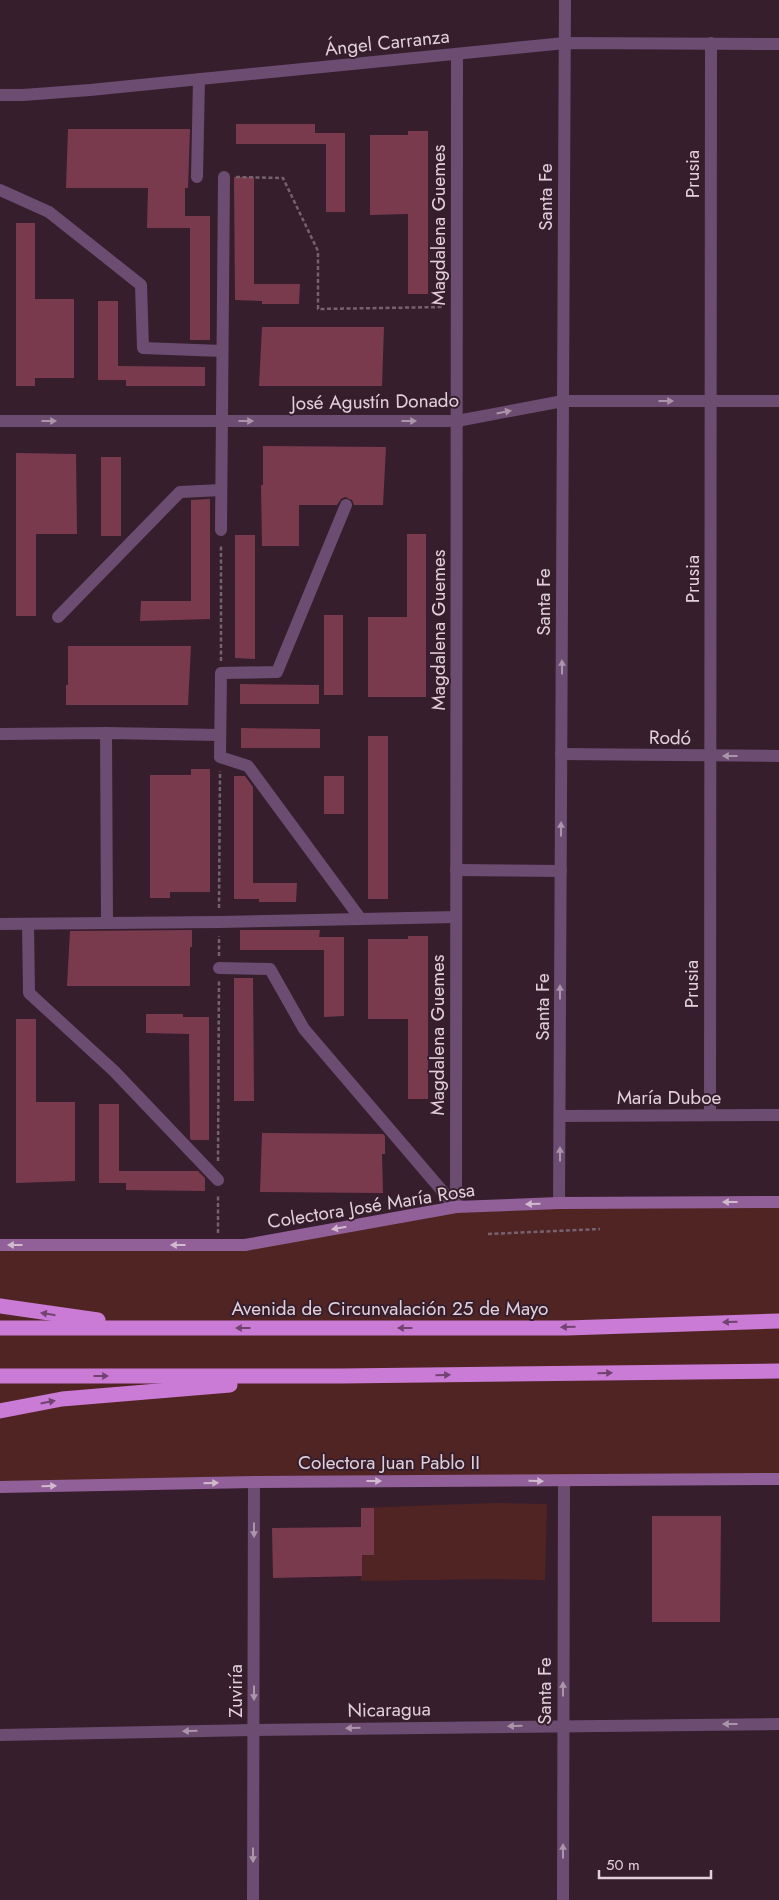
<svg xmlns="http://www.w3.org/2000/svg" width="779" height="1900" font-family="Jost,sans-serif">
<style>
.green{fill:#512424}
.building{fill:#7a3a4e}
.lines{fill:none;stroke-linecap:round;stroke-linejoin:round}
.path{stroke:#76616e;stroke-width:2.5;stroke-dasharray:4 2.5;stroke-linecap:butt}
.street{stroke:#6c4c70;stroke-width:12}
.secondary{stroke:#926099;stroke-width:12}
.highway{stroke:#ca7bd5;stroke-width:15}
.oneway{fill:#ac95aa}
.oneway2{fill:#d1bacd}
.oneway3{fill:#714370}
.labels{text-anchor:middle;stroke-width:4;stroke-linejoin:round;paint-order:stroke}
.street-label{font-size:19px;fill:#e1d0da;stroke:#361e2d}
</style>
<rect width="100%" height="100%" fill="#361e2d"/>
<g class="green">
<polygon points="779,1202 779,1479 0,1487 0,1245 245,1245 456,1207"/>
<polygon points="493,1503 547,1504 545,1580 491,1579 361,1581 361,1508"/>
</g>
<g class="building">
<polygon points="236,124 315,124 315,133 345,133 345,212 326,212 326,144 236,144"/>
<polygon points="68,129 190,129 188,188 185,188 185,216 210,216 210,340 190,340 190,228 147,228 148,188 66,188"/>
<polygon points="408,131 428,131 428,294 408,294 408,214 370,215 370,135 408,135"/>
<polygon points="234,177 254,177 254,284 300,284 299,304 262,304 262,301 235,300"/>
<polygon points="16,223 35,223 35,299 74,299 74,378 35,378 35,386 16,386"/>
<polygon points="98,301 118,301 118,366 205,367 205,386 126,386 126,380 98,380"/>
<polygon points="262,327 384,327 382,386 259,386"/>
<polygon points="263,446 386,447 383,505 354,505 352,500 345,497 341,499 337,505 299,505 299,546 262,546 261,485 263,485"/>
<polygon points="16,453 76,454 77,534 36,534 36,616 16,616"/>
<rect x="101" y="457" width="20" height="79"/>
<polygon points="210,499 210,619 140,621 141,601 191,601 191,500"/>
<polygon points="407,534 426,534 426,697 368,697 368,617 407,617"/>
<polygon points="235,535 255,535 255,659 235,658"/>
<rect x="324" y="615" width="19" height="80"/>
<polygon points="68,646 191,646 188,705 66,705 66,685 68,685"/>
<polygon points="240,684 319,685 319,704 240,704"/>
<polygon points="241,728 320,729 320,748 241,748"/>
<rect x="368" y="736" width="20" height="163"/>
<polygon points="191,769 210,769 210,892 170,892 170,898 150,898 150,775 191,775"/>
<polygon points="234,776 245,776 253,787 253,883 297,883 296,902 259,902 259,899 234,899"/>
<rect x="324" y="776" width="20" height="38"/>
<polygon points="192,930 192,947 190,947 190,986 67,986 70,931"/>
<polygon points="240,930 320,930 319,937 344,937 344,1016 324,1017 324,950 240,950"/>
<polygon points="408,936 428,936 428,1099 408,1099 408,1019 368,1019 368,939 408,939"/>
<polygon points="234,978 253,978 254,1101 234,1101"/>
<polygon points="146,1014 183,1014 183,1017 209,1017 209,1140 191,1140 190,1138 189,1034 146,1033"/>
<polygon points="16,1019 36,1019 36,1102 75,1102 75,1181 16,1183"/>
<polygon points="99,1104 119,1104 119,1171 198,1171 205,1178 205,1191 126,1190 126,1183 99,1183"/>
<polygon points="262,1133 383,1134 385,1136 385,1154 382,1154 383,1193 260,1192"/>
<polygon points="361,1508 374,1508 374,1555 362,1555 362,1576 273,1578 272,1528 361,1527"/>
<polygon points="652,1516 721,1516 720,1622 652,1622"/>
</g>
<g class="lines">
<g class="path">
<polyline points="236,177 283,178 318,251 318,309 443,307"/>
<polyline points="221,661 221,544"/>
<polyline points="219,908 220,771"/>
<polyline points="219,956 219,936"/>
<polyline points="218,1161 219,981"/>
<polyline points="218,1233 218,1194"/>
<polyline points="488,1234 600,1229"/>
</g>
<g class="street">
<polyline points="0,95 23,95 90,90 565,43 779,44"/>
<polyline points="197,177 199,79"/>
<polyline points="0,190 49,212 141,285 143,348 222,351"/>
<polyline points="0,421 457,421 563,401 779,401"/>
<polyline points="346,505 277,672 221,673 220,757 248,766 360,918"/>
<polyline points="221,530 224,177"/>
<polyline points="58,617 180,492 221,490"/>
<polyline points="106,733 107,923"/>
<polyline points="0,734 106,733 220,735"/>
<polyline points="561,754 779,756"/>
<polyline points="456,870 561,871"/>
<polyline points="0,924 219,922 456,917"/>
<polyline points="28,924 29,993 114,1071 218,1180"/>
<polyline points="219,968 270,969 304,1029 456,1207"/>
<polyline points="710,1115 711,43"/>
<polyline points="560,1116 779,1115"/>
<polyline points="559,1203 565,0"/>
<polyline points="456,1207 457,54"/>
<polyline points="0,1735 254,1730 779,1724"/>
<polyline points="253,1900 254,1482"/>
<polyline points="563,1900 564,1481"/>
</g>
<g class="secondary">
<polyline points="0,1245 245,1245 456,1207 559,1203 779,1202"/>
<polyline points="0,1487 254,1482 779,1479"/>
</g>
<g class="highway">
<polyline points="0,1306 98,1320"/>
<polyline points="0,1328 567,1328 779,1321"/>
<polyline points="0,1376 341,1376 779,1371"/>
<polyline points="0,1411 62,1399 230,1385"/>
</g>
</g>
<defs><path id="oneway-solid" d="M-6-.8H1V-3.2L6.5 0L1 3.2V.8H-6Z" transform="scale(1.25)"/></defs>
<g class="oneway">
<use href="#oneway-solid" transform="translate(666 401)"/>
<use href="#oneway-solid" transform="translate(504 412) rotate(-11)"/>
<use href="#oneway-solid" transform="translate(49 421)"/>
<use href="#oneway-solid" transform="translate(246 421)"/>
<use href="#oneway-solid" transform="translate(409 421)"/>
<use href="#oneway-solid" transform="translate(562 667) rotate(-90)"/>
<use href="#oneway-solid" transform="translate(730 756) rotate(180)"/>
<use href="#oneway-solid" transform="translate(561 829) rotate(-90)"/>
<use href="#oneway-solid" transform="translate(560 992) rotate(-90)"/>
<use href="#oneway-solid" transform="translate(560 1154) rotate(-90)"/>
<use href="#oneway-solid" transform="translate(254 1530) rotate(90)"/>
<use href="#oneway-solid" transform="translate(563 1689) rotate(-90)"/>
<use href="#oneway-solid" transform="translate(254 1693) rotate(90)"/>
<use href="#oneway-solid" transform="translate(730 1724) rotate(180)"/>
<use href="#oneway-solid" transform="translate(515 1726) rotate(179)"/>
<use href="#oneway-solid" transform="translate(353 1728) rotate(179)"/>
<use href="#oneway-solid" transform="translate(190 1731) rotate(179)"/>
<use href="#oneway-solid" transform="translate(563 1851) rotate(-90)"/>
<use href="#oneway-solid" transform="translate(253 1855) rotate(90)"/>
</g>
<g class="oneway2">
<use href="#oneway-solid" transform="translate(730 1202) rotate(180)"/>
<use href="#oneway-solid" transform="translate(533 1204) rotate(178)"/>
<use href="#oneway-solid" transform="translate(339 1228) rotate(170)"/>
<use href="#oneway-solid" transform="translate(15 1245) rotate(-180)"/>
<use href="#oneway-solid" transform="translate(178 1245) rotate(-180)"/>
<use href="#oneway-solid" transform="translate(374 1481)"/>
<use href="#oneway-solid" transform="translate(536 1481) rotate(1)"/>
<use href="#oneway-solid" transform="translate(211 1483) rotate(-1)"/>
<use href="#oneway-solid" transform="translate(49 1486) rotate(-1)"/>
</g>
<g class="oneway3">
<use href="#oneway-solid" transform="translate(48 1314) rotate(-171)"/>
<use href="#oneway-solid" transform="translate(730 1322) rotate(178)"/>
<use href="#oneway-solid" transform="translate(568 1327) rotate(179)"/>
<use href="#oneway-solid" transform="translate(243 1328) rotate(180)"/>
<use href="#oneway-solid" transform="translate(405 1328) rotate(180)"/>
<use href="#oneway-solid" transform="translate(605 1373) rotate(-1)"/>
<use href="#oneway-solid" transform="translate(443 1375) rotate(-1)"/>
<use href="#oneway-solid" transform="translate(101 1376)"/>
<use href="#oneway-solid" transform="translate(48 1402) rotate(-11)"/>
</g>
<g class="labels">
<g class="street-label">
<text transform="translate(387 42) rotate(-6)" y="7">Ángel Carranza</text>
<text transform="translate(692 174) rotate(-90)" y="7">Prusia</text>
<text transform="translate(545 197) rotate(-90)" y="7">Santa Fe</text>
<text transform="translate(438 225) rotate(-90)" y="7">Magdalena Guemes</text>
<text transform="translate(375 401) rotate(-1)" y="7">José Agustín Donado</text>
<text transform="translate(692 579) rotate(-90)" y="7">Prusia</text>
<text transform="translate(543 602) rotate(-90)" y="7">Santa Fe</text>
<text transform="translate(438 630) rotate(-90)" y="7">Magdalena Guemes</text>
<text transform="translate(670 737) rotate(1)" y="7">Rodó</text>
<text transform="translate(691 984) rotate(-90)" y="7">Prusia</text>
<text transform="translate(542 1007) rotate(-90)" y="7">Santa Fe</text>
<text transform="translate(437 1035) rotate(-90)" y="7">Magdalena Guemes</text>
<text x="669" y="1104">María Duboe</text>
<text transform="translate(371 1205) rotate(-9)" y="7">Colectora José María Rosa</text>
<text x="390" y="1315">Avenida de Circunvalación 25 de Mayo</text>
<text x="389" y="1469">Colectora Juan Pablo II</text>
<text transform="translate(235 1691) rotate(-90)" y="7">Zuviría</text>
<text transform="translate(544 1691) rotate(-90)" y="7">Santa Fe</text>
<text transform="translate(389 1709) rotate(-1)" y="7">Nicaragua</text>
</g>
</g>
<path d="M599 1870v8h112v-8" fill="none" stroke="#e1d0da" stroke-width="2.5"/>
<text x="606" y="1870" font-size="15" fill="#e1d0da" stroke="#361e2d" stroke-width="4" paint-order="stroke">50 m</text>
</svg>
